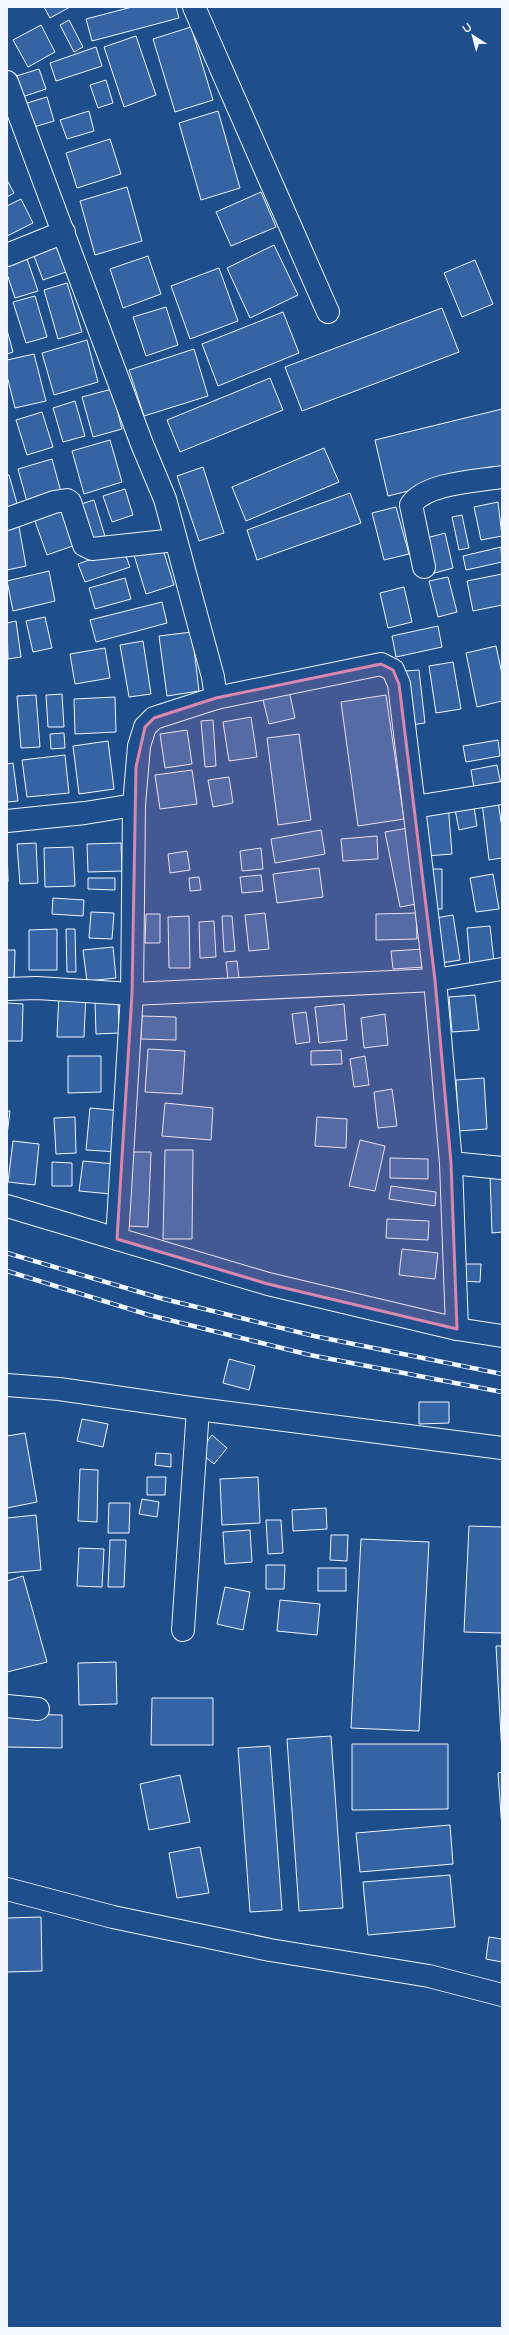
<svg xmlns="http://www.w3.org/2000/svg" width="509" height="2335" font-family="'Varela Round',sans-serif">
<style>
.building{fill:#3563a3;stroke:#f2f6ff}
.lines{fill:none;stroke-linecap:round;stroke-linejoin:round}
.minor-casing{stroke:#f2f6ff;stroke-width:24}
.major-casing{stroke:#f2f6ff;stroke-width:24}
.minor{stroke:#1f4e8c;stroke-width:22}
.major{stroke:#1f4e8c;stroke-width:22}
.rail-casing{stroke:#f2f6ff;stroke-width:4.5}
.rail{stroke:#1f4e8c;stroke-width:3;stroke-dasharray:9;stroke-linecap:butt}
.marked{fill:#da87ad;fill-opacity:0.2;stroke:#da87ad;stroke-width:3;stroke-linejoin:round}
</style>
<rect width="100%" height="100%" fill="#1f4e8c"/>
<g class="building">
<polygon points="44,7 70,7 50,18"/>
<polygon points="132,7 176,7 179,18 92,41 86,19"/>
<polygon points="69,20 83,47 74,52 60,25"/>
<polygon points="41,25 55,52 28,67 13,40"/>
<polygon points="191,27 213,100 175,112 153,39"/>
<polygon points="136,36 156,95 124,107 104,47"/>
<polygon points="96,47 102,66 56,81 50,63"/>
<polygon points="39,69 46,89 19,98 13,77"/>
<polygon points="106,80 113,103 98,108 90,85"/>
<polygon points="47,97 54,121 34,127 27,103"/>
<polygon points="89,111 94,131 67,139 60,120"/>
<polygon points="218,111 240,188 201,200 179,123"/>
<polygon points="110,139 121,174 77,188 66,153"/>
<polygon points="7,180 14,193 7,197"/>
<polygon points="127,187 142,241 95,255 80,201"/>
<polygon points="261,192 276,227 231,246 216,212"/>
<polygon points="21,199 33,223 7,236 7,206"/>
<polygon points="56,239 66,272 43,280 31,248"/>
<polygon points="274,245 298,295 250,318 227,268"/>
<polygon points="25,253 38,291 15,298 7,274 7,259"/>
<polygon points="148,256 161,294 123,308 110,269"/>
<polygon points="475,260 493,304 462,317 444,273"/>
<polygon points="219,268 238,321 190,339 171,286"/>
<polygon points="67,283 82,332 58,339 44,290"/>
<polygon points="35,296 47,337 26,343 13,302"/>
<polygon points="166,307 178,345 146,356 133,317"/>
<polygon points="442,308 459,352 302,411 285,367"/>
<polygon points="283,312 299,353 218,386 202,344"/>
<polygon points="7,330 13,352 7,354"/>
<polygon points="87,340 98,382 54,395 42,353"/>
<polygon points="194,349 208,396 144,416 129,370"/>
<polygon points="34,354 46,401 15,408 7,376 7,360"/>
<polygon points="270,378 283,410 180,452 167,420"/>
<polygon points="112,389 122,429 93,437 82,397"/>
<polygon points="75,401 85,436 63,442 53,408"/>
<polygon points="502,409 502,468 388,496 375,440"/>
<polygon points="42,412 53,447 27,455 16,420"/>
<polygon points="110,440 122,482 84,494 72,451"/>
<polygon points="324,448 339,482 246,521 232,487"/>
<polygon points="52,459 61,492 27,502 18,469"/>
<polygon points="203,467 224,533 199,541 177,476"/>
<polygon points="7,475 9,475 18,507 7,510"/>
<polygon points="125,489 133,515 112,522 103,496"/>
<polygon points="350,493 361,523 257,560 247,530"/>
<polygon points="94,500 107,543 92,548 78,505"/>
<polygon points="65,501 81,543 47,555 32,513"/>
<polygon points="498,502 502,536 481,540 474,507"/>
<polygon points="396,507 409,554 384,560 372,513"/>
<polygon points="462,515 469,548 459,550 452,517"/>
<polygon points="18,521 26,566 7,570 7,523"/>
<polygon points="445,533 453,568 431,574 423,539"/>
<polygon points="161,543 174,585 146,594 133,552"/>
<polygon points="501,547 502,562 466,570 463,556"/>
<polygon points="123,548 130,567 85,582 78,564"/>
<polygon points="49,571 55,601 13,611 7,581"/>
<polygon points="502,574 502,605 473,611 467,581"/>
<polygon points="448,577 457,612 438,617 429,581"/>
<polygon points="125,578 131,599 95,609 89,588"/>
<polygon points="404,587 412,622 388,628 380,593"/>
<polygon points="162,602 167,623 96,642 90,620"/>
<polygon points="45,617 52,648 33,652 26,621"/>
<polygon points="16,621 21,657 8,659 7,623"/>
<polygon points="438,626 442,647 396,657 392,636"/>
<polygon points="192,632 199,691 167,696 159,636"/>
<polygon points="143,641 151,694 129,697 120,645"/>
<polygon points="496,646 502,674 502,701 477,707 466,653"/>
<polygon points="105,648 110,678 75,684 70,654"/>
<polygon points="453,662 461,709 436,713 429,666"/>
<polygon points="419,670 425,723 411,725 405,671"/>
<polygon points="288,686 295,718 269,724 261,692"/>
<polygon points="62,694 64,727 48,727 46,695"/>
<polygon points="36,695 40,747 21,748 17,696"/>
<polygon points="386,695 404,819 358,826 341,702"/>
<polygon points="115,697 116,732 75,734 74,699"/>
<polygon points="251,717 257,757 229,761 223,722"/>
<polygon points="213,720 216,766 205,767 201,721"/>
<polygon points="187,730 192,764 165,768 160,734"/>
<polygon points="64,733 65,748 51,749 50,734"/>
<polygon points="299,734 311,820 278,825 267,738"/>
<polygon points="498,740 500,756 466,762 463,746"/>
<polygon points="108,741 114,789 79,794 73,746"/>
<polygon points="65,755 69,793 27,797 22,760"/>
<polygon points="13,763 18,801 7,802 7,764"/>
<polygon points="497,765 502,789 475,794 471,770"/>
<polygon points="192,770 197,804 160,809 155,775"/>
<polygon points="229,777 233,803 213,807 208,780"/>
<polygon points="473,801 477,826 459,830 454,804"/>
<polygon points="498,801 502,828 502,858 489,860 482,803"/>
<polygon points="448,804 452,854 426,856 423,806"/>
<polygon points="408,828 422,903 400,907 385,832"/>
<polygon points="321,830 325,854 275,863 271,839"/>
<polygon points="377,836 378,859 343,861 341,839"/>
<polygon points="36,843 38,883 20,884 17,844"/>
<polygon points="121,843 122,871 88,872 87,844"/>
<polygon points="7,846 8,882 7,882"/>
<polygon points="73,847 75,886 45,887 44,848"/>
<polygon points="261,848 263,869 242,871 240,851"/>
<polygon points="187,851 190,870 170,873 168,854"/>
<polygon points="319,868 323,897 277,903 273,874"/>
<polygon points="429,869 442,869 442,909 428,909"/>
<polygon points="493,874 499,909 476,912 470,878"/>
<polygon points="261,875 263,891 242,893 240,877"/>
<polygon points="199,877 201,890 190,891 189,878"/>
<polygon points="88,878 115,878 115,890 88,889"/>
<polygon points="53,898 84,900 83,916 52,914"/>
<polygon points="91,912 114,913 112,939 89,938"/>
<polygon points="265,913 269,949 249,951 245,915"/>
<polygon points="416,913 417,939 376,940 376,914"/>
<polygon points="146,914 160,914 160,943 145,943"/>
<polygon points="453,915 460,960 436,964 430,919"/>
<polygon points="189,916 190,968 169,968 168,917"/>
<polygon points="222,916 232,916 235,951 224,952"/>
<polygon points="214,921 216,957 200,958 199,922"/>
<polygon points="490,926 494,962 470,964 467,928"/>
<polygon points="57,929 57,970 29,970 29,930"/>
<polygon points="66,929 75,929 76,972 67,972"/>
<polygon points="113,947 116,978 87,981 83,950"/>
<polygon points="424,949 425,967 393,969 391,951"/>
<polygon points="7,950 15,950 14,983 7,983"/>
<polygon points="237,961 239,978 228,979 226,962"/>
<polygon points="59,992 86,993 84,1037 57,1037"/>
<polygon points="475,995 479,1030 452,1032 449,997"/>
<polygon points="118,1000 119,1033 96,1034 95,1001"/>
<polygon points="7,1003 23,1004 22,1041 7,1041"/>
<polygon points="344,1004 347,1040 319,1043 315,1007"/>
<polygon points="306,1012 310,1042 296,1044 292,1014"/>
<polygon points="385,1014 388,1045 364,1048 361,1018"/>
<polygon points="142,1016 176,1017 176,1040 141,1039"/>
<polygon points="148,1049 185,1051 182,1094 145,1092"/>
<polygon points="341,1050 342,1064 311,1065 311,1051"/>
<polygon points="68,1056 101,1056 101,1092 68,1093"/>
<polygon points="365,1056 369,1085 354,1087 350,1059"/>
<polygon points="484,1078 487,1129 459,1131 456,1080"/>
<polygon points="392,1089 397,1126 378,1128 374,1092"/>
<polygon points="165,1103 213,1108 211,1140 162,1136"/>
<polygon points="90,1108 123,1111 119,1152 86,1150"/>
<polygon points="7,1111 10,1111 7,1135"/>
<polygon points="75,1117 76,1153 56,1154 54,1118"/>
<polygon points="317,1117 347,1119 346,1148 315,1146"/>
<polygon points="360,1140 385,1146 375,1191 349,1186"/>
<polygon points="13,1141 39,1144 35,1185 8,1182"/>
<polygon points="165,1150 193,1150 192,1239 163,1239"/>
<polygon points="130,1152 151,1152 148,1227 127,1226"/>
<polygon points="390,1158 428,1159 428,1179 390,1178"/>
<polygon points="83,1161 115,1164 111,1194 79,1191"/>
<polygon points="52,1162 72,1163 72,1186 52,1186"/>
<polygon points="502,1174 502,1232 492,1233 490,1175"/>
<polygon points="391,1186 436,1192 435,1206 389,1199"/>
<polygon points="387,1219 429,1221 428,1240 386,1238"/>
<polygon points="402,1249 438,1253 435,1279 399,1275"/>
<polygon points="458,1264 481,1264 480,1282 458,1281"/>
<polygon points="229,1359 255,1366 249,1390 223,1383"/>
<polygon points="419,1402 449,1402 449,1423 419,1424"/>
<polygon points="82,1419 108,1424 103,1447 77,1441"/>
<polygon points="25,1433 37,1502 7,1508 7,1436"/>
<polygon points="212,1435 227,1448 214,1464 199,1452"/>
<polygon points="156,1453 171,1454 171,1467 155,1465"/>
<polygon points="80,1469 98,1470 97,1522 78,1521"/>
<polygon points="147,1477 166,1477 165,1495 147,1495"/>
<polygon points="258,1477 260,1523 222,1525 220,1479"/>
<polygon points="142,1499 159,1502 157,1517 139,1514"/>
<polygon points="109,1503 130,1503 129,1533 108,1533"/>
<polygon points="326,1508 327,1529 293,1531 292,1510"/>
<polygon points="36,1515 41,1570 7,1573 7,1518"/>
<polygon points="266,1520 281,1520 283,1553 268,1554"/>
<polygon points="469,1526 502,1527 502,1633 464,1632"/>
<polygon points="250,1530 252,1562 225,1564 223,1532"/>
<polygon points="331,1535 348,1535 347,1561 330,1560"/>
<polygon points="361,1539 429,1542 419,1731 351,1728"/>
<polygon points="110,1540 126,1540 124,1587 108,1587"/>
<polygon points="79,1548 104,1549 102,1587 77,1586"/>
<polygon points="266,1565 285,1565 284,1589 266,1589"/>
<rect x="318" y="1568" width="28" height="23"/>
<polygon points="23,1576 47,1662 7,1672 7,1581"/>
<polygon points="225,1587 250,1592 243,1630 217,1624"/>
<polygon points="280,1600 320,1604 317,1635 277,1631"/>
<polygon points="496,1646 502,1646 502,1753"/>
<polygon points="116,1662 117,1704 79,1705 78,1663"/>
<polygon points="152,1698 213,1698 213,1745 151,1745"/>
<polygon points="7,1714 62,1715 62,1748 7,1747"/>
<polygon points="331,1736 343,1908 299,1911 287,1739"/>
<polygon points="352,1744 448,1744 448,1809 352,1810"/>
<polygon points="270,1746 282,1910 250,1912 238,1748"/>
<polygon points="502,1772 502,1828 498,1773"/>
<polygon points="180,1775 190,1822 149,1830 140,1784"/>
<polygon points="450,1825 453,1864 360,1872 356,1833"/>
<polygon points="200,1847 209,1893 177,1898 169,1853"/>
<polygon points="450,1875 455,1927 368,1935 363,1882"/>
<polygon points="41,1917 42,1971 7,1972 7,1918"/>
<polygon points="489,1937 502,1939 502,1962 486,1959"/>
</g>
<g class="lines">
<defs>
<g id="minor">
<polyline points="194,7 328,312"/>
<polyline points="7,82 142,444 165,499 213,677 216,698 154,718 145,727 139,746 134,805 132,994 117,1239"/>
<polyline points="7,255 64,232"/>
<polyline points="7,519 54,502 67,500 70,502 84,545 92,549 175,540"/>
<path d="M424 567 411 505C425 483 477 481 502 477"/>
<polyline points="216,698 381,664 393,670 399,684 435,980 451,1163 457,1329"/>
<polyline points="414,807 502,793"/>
<polyline points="7,821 85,813 134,805"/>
<polyline points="7,989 37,988 132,994 435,980 502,969"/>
<polyline points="451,1163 502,1168"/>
<polyline points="183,1630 198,1409"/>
<polyline points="7,1706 38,1709"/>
<polyline points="7,1889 113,1917 270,1950 429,1976 502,1995"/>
</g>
<g id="major">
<polyline points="7,1206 268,1284 457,1329 502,1336"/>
<polyline points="7,1385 59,1389 198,1409 502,1448"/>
</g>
</defs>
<use href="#minor" class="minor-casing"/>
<use href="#major" class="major-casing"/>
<use href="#minor" class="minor"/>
<use href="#major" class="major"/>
<defs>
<g id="rail">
<polyline points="7,1253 160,1298 314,1336 502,1374"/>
<polyline points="7,1271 149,1315 310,1355 502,1392"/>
</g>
</defs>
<use href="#rail" class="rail-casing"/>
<use href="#rail" class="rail"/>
</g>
<path class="marked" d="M381 664 393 670 399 684 435 980 451 1163 457 1329 268 1284 117 1239 132 994 136 767 145 727 154 718 216 698Z"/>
<rect width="509" height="2335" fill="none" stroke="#f2f6ff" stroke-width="16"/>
<g transform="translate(473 36) rotate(324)" stroke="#1f4e8c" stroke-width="3" paint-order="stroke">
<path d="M0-3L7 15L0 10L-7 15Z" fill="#f2f6ff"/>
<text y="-6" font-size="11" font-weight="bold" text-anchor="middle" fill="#f2f6ff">U</text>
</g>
</svg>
